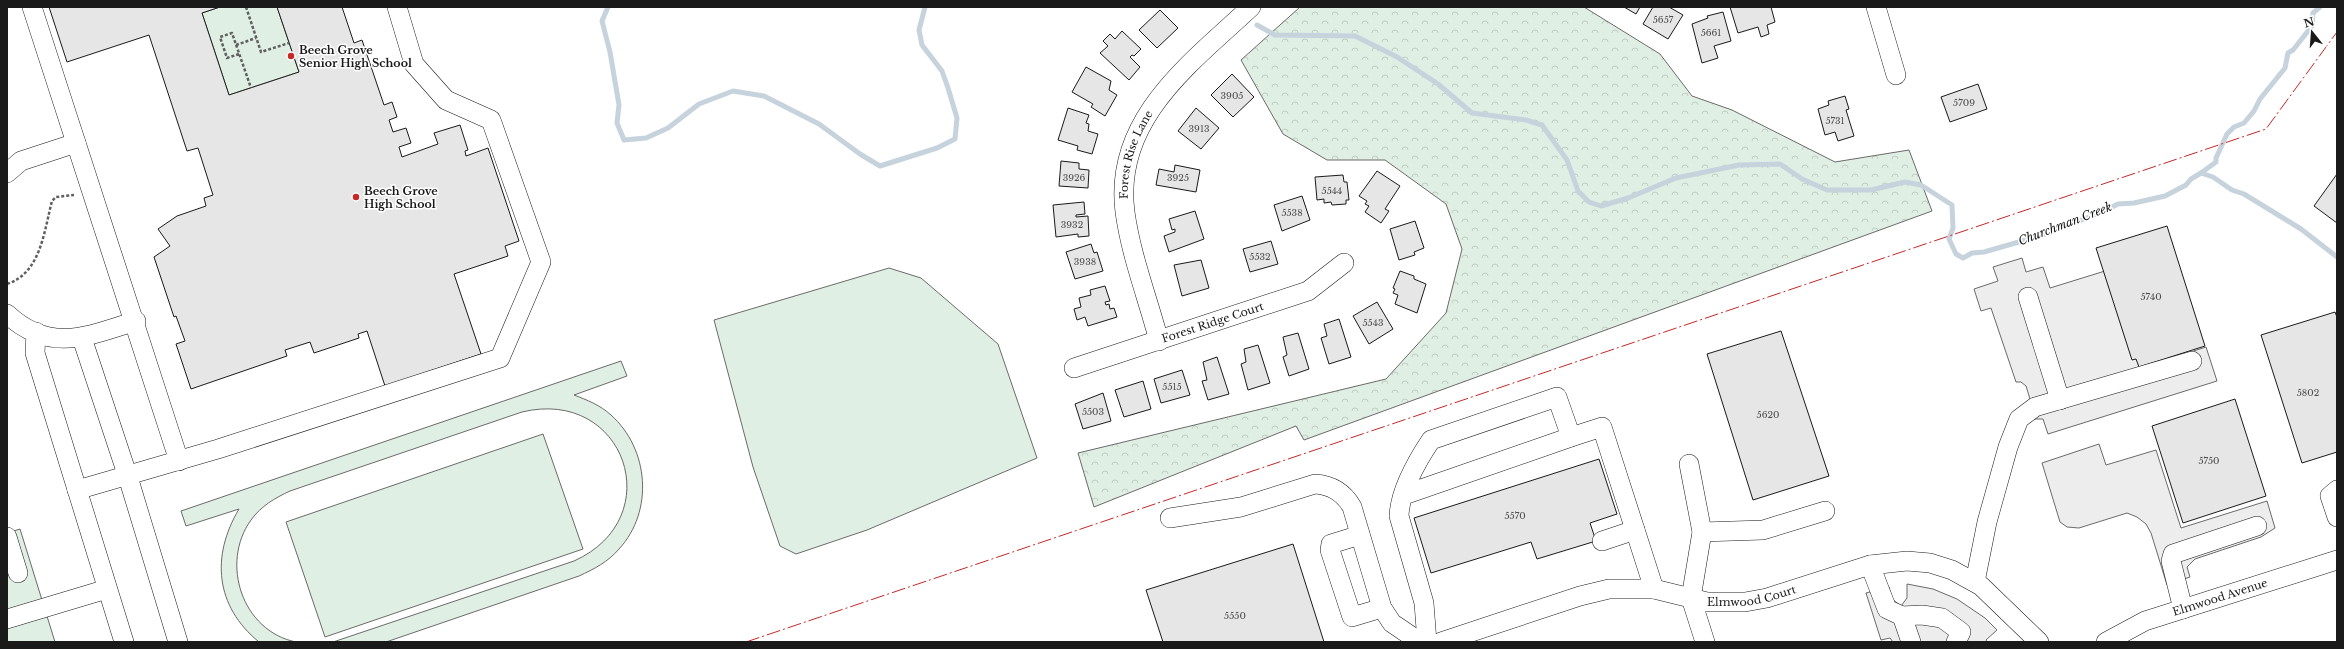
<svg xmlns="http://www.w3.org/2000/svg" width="2344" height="649" font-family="'Libre Baskerville',serif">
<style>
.green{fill:#e0efe3;stroke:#6a6a6a}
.forest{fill:url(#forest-crowns);stroke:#6a6a6a}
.parking{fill:#ededed;stroke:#6a6a6a}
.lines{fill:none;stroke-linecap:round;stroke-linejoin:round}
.stream{stroke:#c6d2dc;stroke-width:5}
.building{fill:#e6e6e6;stroke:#1a1a1a}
.minor-casing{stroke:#1a1a1a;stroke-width:20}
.path{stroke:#5f5f5f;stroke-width:2.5;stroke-dasharray:3 2;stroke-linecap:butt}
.minor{stroke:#fff;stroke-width:19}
.power{stroke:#c62828;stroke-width:1;stroke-dasharray:14 3 2 3;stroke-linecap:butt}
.poi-dot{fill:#c62828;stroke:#fff;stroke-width:1.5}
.labels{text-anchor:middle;stroke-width:3;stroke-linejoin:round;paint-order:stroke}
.number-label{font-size:9px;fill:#4d4d4d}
.poi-label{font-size:11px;font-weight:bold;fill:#1a1a1a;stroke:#fff;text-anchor:start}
.street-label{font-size:11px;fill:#1a1a1a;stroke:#fff}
.water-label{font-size:12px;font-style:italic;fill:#1a1a1a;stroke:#fff}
</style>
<defs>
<pattern id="forest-crowns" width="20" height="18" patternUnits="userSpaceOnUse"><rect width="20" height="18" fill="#e0efe3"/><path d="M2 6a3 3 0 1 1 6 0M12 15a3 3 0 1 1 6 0" fill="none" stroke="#c0ccc2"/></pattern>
</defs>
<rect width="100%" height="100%" fill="#fff"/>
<g class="green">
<polygon points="220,7 277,7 299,72 229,95 202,13"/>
<polygon points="889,268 921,278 998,344 1037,458 867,530 796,554 780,546 753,467 714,320"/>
<path d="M621 361 627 376 574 395C587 400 600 405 611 415 649 449 654 511 619 549 608 562 594 569 579 576L386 642H333L574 561C670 518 625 387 522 412L290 491C275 498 261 506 251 520 220 563 242 631 296 642H259C215 606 211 556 239 509L186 526 181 511Z"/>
<polygon points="543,434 583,549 325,637 286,522"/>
<polygon points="20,529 55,642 7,642 7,533"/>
</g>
<polygon class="forest" points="1300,7 1584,7 1660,54 1692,96 1732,110 1835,162 1909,150 1932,211 1304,440 1296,426 1094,507 1078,453 1386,379 1446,313 1462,249 1446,204 1385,160 1327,160 1283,134 1241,60"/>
<g class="parking">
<polygon points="2022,258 2026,272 2043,267 2050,288 2105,271 2132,354 2144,367 2206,347 2217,381 2048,434 2043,419 2035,419 2026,405 2030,399 2026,386 2021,382 2016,382 1991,308 1981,311 1974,289 1998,281 1993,267"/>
<polygon points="2099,444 2106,465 2156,450 2181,528 2267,501 2275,528 2261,537 2195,559 2187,567 2190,577 2167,585 2151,533 2146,524 2137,517 2127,513 2079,528 2067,527 2060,522 2042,463"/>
<polygon points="1907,584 1933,589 1957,599 1985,618 1997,630 1986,640 1987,642 1893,642 1890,638 1881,640 1866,593 1889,587 1892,599 1901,606 1907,598"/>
</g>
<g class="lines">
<g class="stream">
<polyline points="608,7 602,21 610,52 619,105 617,123 624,140 646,138 668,128 699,104 733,91 764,96 819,124 860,154 880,166 937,148 955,139 957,118 948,88 942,71 922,45 919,30 925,7"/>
<polyline points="1257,25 1275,35 1355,36 1397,57 1438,84 1472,113 1526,120 1542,125 1567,160 1578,191 1589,202 1601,206 1628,198 1676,178 1739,165 1780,164 1802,179 1827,190 1871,190 1905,182 1921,185 1952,205 1953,228 1949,239 1956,254 1963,258 1972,253 1984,252 2043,235 2102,212 2118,204 2134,203 2165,196 2186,185 2191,179 2201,173 2213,177 2232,190 2244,194 2301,229 2337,257"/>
<polyline points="2201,173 2216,162 2216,158 2227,134 2234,127 2244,123 2254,111 2260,99 2285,68 2288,53 2293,50 2312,26 2313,13 2320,7"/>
</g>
</g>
<g class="building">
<polygon points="49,7 220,7 202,13 229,95 299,72 277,7 342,7 354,43 362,40 384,105 392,102 397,117 389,120 393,132 406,128 411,143 399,147 402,157 438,144 434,133 460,125 468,150 465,151 466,156 488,148 519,241 505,246 508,256 454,274 481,354 385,386 367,331 358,334 359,338 314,353 310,342 285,350 287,356 191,389 176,344 185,341 176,316 174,317 154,257 170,246 158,229 177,216 206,206 204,198 213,195 198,148 187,151 149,35 67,62"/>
<polygon points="1624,7 1640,7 1636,14"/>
<polygon points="1653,7 1669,7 1683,15 1668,39 1643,24"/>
<polygon points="1730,7 1771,7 1775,22 1767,25 1769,34 1761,37 1758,27 1738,33"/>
<polygon points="1160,10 1178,28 1157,48 1139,30"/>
<polygon points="1723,12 1731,41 1714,46 1718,58 1702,63 1692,24 1708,18 1707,16"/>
<polygon points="1122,31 1141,49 1134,56 1132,55 1130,57 1140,67 1129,80 1100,53 1108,46 1103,41 1110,34 1115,39"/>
<polygon points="1086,67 1111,81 1109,90 1117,95 1105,116 1091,107 1093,104 1072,92"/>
<polygon points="1232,74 1254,97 1233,117 1211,95"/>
<polygon points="1978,84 1987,109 1950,122 1941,97"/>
<polygon points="1845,96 1849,109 1846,110 1854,136 1838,141 1835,132 1825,135 1818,109 1829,105 1828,101"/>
<polygon points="1068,108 1089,115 1086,123 1089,124 1088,131 1098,134 1092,154 1077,150 1078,146 1058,140"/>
<polygon points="1196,108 1219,128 1201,149 1178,131"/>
<polygon points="1061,161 1079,163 1079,169 1089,170 1088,188 1059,186"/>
<polygon points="1175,165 1200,170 1196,192 1156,185 1159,169 1174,172"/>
<polygon points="1377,171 1400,186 1385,209 1389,211 1381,223 1365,212 1369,206 1365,204 1367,201 1359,196"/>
<polygon points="2337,174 2337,223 2314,206"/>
<polygon points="1343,175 1344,182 1347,182 1349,200 1346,200 1346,204 1332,205 1331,202 1324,203 1324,199 1317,200 1315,177"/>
<polygon points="1302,196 1310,220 1282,231 1274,205"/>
<polygon points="1084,202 1085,214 1076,215 1076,217 1088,216 1089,236 1078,237 1078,234 1056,237 1053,205"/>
<polygon points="1195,211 1204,239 1169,252 1164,236 1175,232 1175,229 1172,230 1169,219"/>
<polygon points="1415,221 1424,248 1414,252 1415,255 1399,260 1390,229"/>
<polygon points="2167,226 2205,346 2139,367 2136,359 2132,360 2096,248"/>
<polygon points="1271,241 1278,264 1250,272 1243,249"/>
<polygon points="1091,244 1094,253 1097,252 1103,271 1075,279 1066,252"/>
<polygon points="1201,260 1209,288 1182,296 1174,265"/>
<polygon points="1400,271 1414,276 1414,279 1426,284 1417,313 1395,304 1398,295 1393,293 1395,289 1393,288"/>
<polygon points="1105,286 1110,301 1105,302 1106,305 1109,304 1110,309 1114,308 1117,317 1088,326 1085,317 1077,320 1074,309 1081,307 1079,298 1091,295 1090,290"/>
<polygon points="1377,302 1393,329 1369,344 1353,316"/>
<polygon points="2335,312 2337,317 2337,452 2302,463 2261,335"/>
<polygon points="1339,319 1351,357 1329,364 1321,338 1327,336 1324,324"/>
<polygon points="1781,331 1829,476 1753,500 1707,354"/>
<polygon points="1298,333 1309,369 1289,376 1283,357 1287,355 1283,337"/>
<polygon points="1258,345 1270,383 1248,390 1241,364 1246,362 1244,349"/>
<polygon points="1217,357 1229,394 1208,400 1202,381 1207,380 1203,362"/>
<polygon points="1182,370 1190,395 1161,403 1154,379"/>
<polygon points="1143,381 1151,409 1124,417 1115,390"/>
<polygon points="1103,393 1111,421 1083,429 1075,404"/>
<polygon points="2235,399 2266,496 2183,523 2152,426"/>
<polygon points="1599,459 1617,514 1590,523 1596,541 1537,559 1531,542 1431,573 1414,518"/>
<polygon points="1293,544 1324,642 1163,642 1146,590"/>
</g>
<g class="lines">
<defs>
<g id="minor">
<polyline points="32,7 179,461"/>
<polyline points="1876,7 1896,75"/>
<polyline points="7,173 21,161 76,143"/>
<polyline points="2028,297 2060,400"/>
<path d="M7 314C50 354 88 336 136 321"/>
<polyline points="36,332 35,353 124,642"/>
<polyline points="82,338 128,477 178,642"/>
<path id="s1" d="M1159 341C1148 299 1131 256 1125 212 1113 119 1191 63 1251 7"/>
<path id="s2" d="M1074 368 1308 291 1344 263"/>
<polyline points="1571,437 1602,427 1654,589"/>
<polyline points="1689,464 1702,532 1691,598 1705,642"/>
<polyline points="77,490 218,449 500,358 541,262 491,120 446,100 414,64 397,7"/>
<polyline points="2337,490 2330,496 2337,517"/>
<path d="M1404 495 1571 437 1557 397 1431 440C1417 461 1400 490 1399 516L1424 603 1427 642"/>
<path d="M1170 518 1241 507 1315 484C1331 485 1344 493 1352 507L1382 608 1392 623 1420 642"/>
<polyline points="1702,532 1763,530 1825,511"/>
<polyline points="1360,535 1331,544 1330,550 1352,617 1382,608"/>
<polyline points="7,537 18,573"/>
<polyline points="1602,541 1635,530"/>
<polyline points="1870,565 1887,609 1902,616 1922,615 1942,618 1961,632 1956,642"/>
<polyline points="1975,582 1987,522 2008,447 2019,419 2035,407 2192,361"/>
<polyline points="2183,609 2171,561 2173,554 2257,526"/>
<polyline points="1902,616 1911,642"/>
<polyline points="7,619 107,589"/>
<path id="s3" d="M1441 642 1580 596 1609 589H1654L1707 602H1745L1767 598 1870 565 1907 561 1930 563 1952 570 1981 586 2039 642"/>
<path id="s4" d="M2106 642 2145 621 2337 560"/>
</g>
</defs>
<use href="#minor" class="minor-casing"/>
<g class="path">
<polyline points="246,7 261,52 289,43"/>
<polyline points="236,45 256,38"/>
<polyline points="239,54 227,58 220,37 232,33 251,88"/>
<path d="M7 284C41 273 44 231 52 201L56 197 74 195"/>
</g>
<use href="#minor" class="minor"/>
<polyline class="power" points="746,642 2266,129 2337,32"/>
</g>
<g class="poi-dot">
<circle cx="291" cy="56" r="4"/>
<circle cx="356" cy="197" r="4"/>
</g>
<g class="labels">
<g class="number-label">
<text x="1663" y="23">5657</text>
<text x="1711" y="36">5661</text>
<text x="1232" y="99">3905</text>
<text x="1964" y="106">5709</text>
<text x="1835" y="124">5731</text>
<text x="1199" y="132">3913</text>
<text x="1074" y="181">3926</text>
<text x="1178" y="181">3925</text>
<text x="1332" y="194">5544</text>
<text x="1292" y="216">5538</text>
<text x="1072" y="228">3932</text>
<text x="1260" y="260">5532</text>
<text x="1085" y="265">3938</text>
<text x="2151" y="300">5740</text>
<text x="1373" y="326">5543</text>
<text x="1172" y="390">5515</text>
<text x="2308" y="396">5802</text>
<text x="1093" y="415">5503</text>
<text x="1768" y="418">5620</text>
<text x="2209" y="464">5750</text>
<text x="1515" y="519">5570</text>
<text x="1235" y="619">5550</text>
</g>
<g class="poi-label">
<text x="299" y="54">Beech Grove<tspan x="299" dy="13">Senior High School</tspan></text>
<text x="364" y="195">Beech Grove<tspan x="364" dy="13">High School</tspan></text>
</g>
<g class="street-label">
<text dy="4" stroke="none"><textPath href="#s1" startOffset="193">Forest Rise Lane</textPath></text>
<text dy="4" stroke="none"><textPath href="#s2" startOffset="146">Forest Ridge Court</textPath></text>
<text dy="4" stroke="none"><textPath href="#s3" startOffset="321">Elmwood Court</textPath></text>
<text dy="4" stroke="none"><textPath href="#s4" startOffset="123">Elmwood Avenue</textPath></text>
</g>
<g class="water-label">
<text transform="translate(2065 224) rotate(-21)" y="4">Churchman Creek</text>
</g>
</g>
<rect width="2344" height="649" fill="none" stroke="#1a1a1a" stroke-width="16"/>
<g transform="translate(2312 32) rotate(343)" stroke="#ffffff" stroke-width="3" paint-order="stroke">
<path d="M0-3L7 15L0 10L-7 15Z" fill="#1a1a1a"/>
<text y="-6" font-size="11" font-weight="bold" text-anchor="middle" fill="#1a1a1a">N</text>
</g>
</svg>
